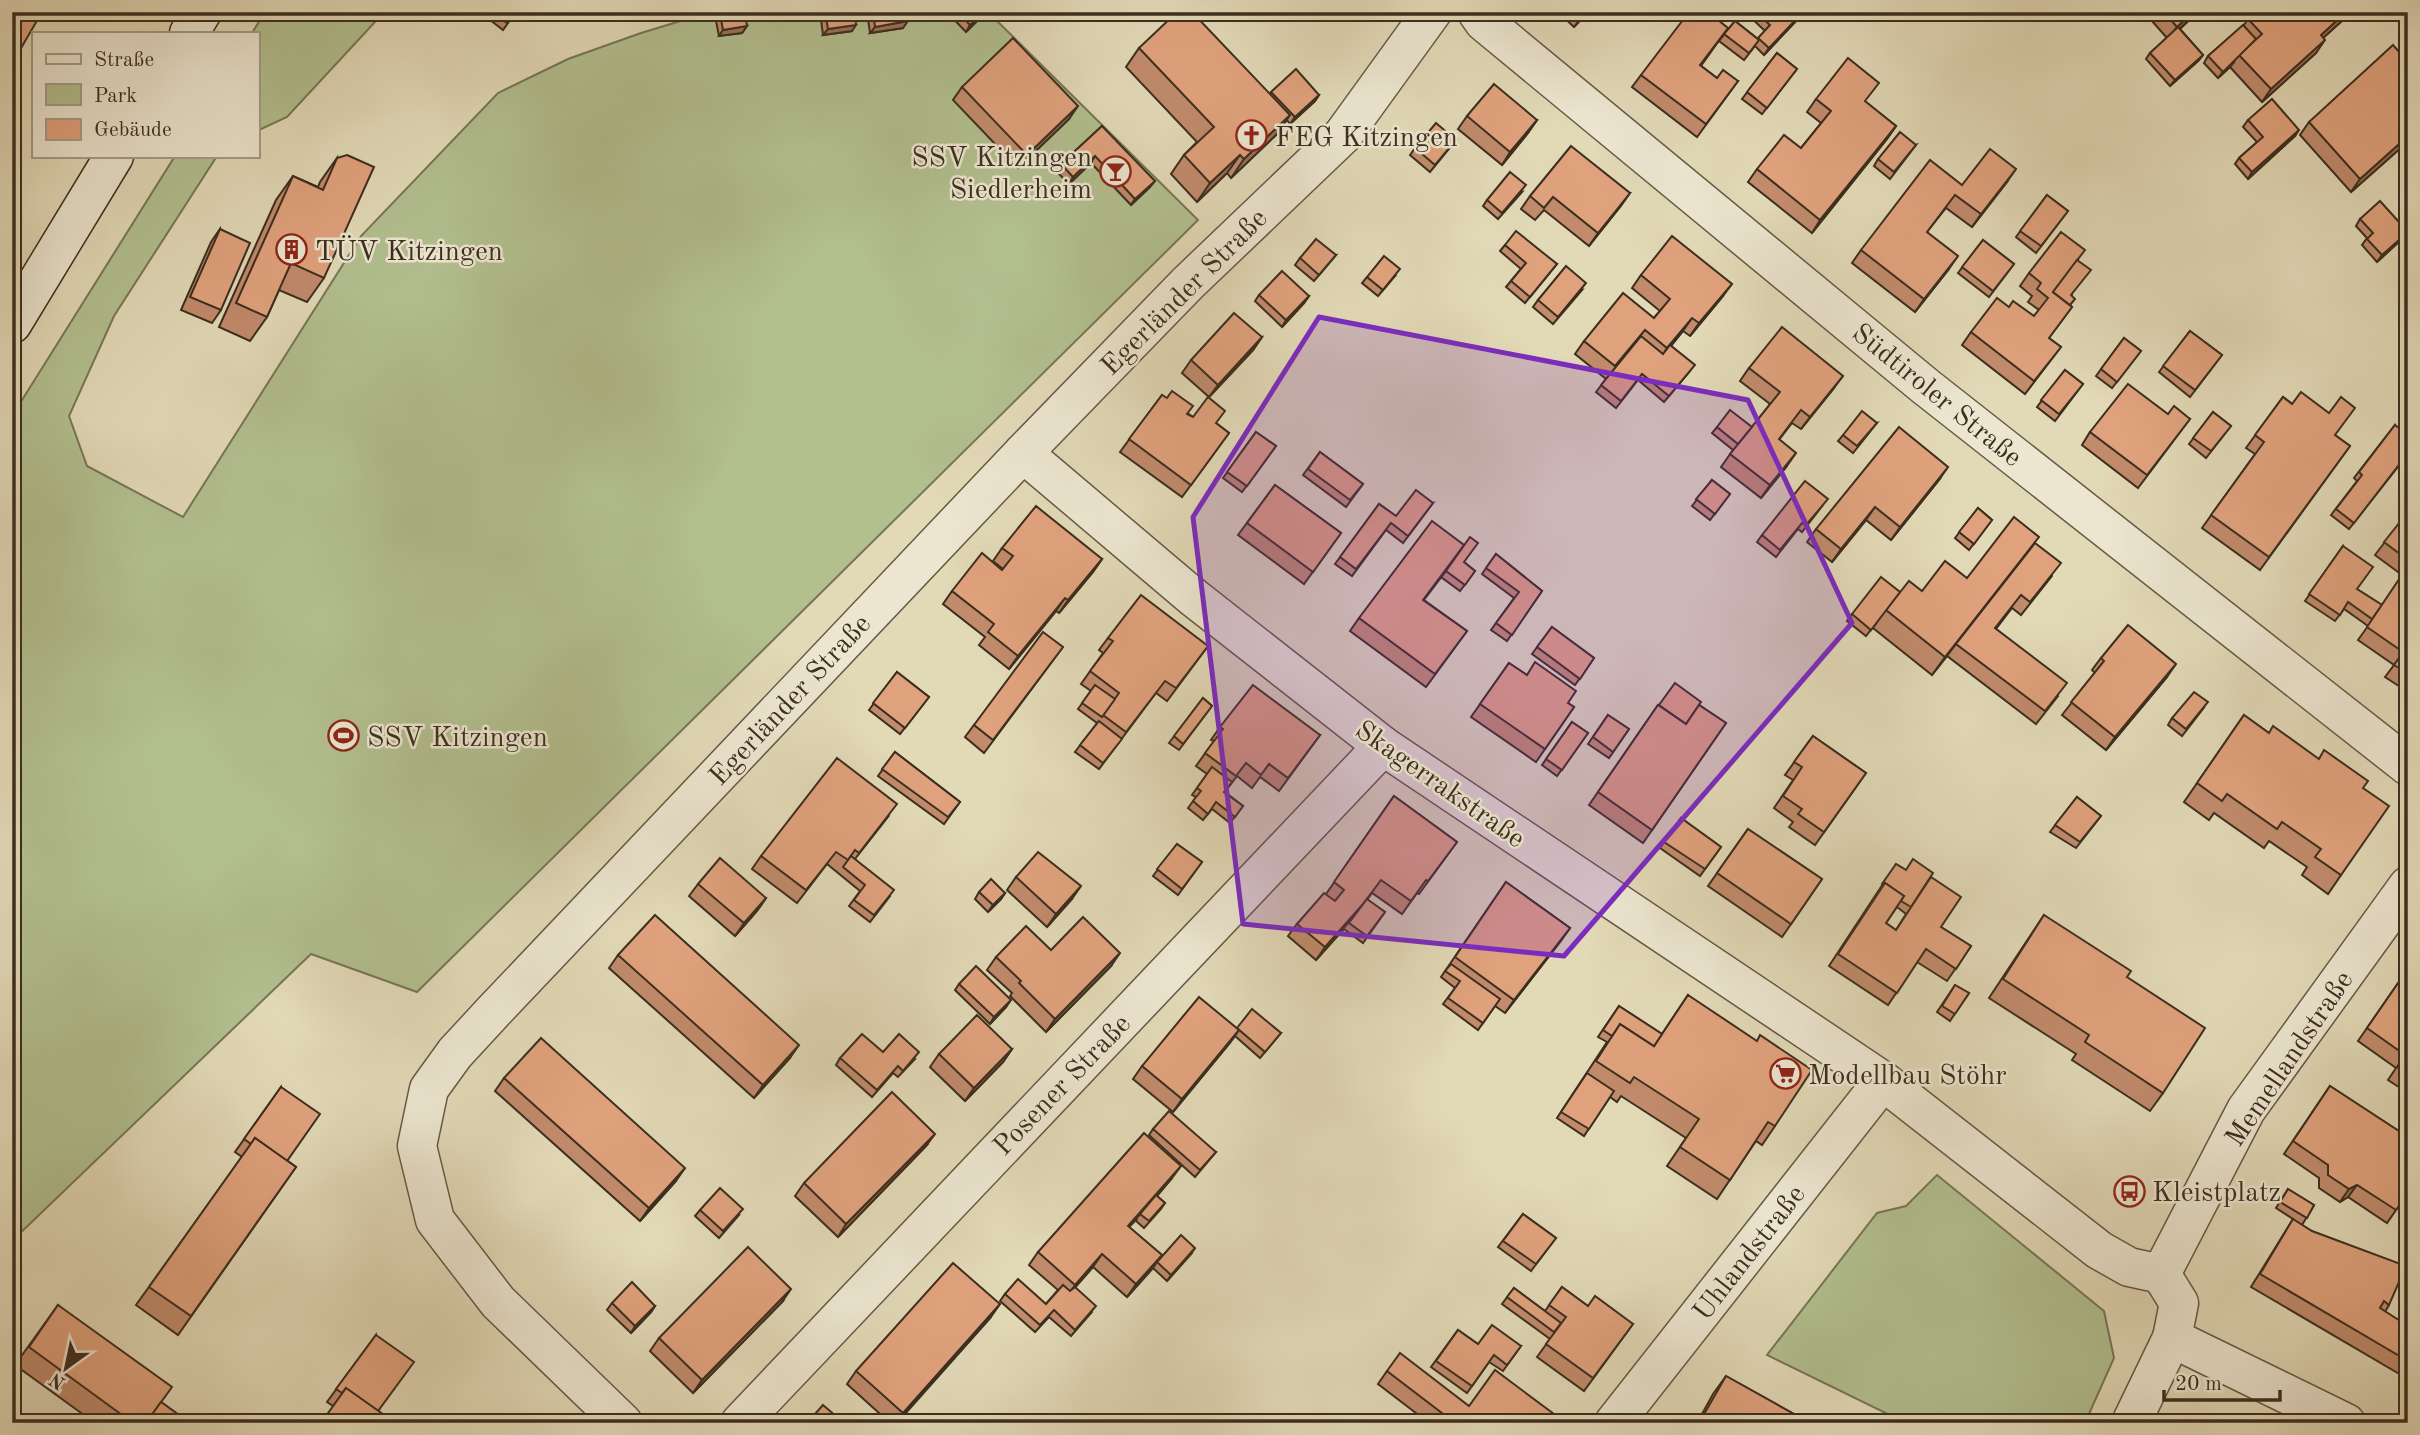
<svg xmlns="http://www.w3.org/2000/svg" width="2420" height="1435" font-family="'Old Standard TT',serif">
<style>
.green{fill:#b2bf8f;stroke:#777657;stroke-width:2}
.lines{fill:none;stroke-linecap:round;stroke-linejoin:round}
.minor-casing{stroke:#665945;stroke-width:41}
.secondary-casing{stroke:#3c2e1f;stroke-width:41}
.minor{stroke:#ece6d0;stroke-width:38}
.secondary{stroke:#ece6d0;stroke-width:38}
.wall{fill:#c18b6c;stroke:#3c2e1f;stroke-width:2;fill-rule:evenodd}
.shaded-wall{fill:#9d7158;stroke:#3c2e1f;stroke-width:2}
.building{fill:#e0a27d;stroke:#3c2e1f;stroke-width:2}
.marked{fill:#7b2cbf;fill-opacity:0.2;stroke:#7b2cbf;stroke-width:5;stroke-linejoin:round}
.labels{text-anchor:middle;stroke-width:5;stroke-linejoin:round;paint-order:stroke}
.poi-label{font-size:28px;fill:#3c2e1f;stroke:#ece6d0;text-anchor:start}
.street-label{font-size:28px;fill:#3c2e1f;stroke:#ece6d0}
</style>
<rect width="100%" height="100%" fill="#e2d9b7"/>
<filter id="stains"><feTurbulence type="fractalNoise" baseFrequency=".00286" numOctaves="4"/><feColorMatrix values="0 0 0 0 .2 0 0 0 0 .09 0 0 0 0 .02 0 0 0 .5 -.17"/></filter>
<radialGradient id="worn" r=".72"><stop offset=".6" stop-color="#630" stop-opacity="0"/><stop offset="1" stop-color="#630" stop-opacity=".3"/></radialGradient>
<g class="green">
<polygon points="265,12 367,12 375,22 287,117 257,131 257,33 252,33"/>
<polygon points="710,12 988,12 1198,220 417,992 311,954 12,1241 12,416 175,156 217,156 114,316 69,416 87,466 183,517 361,236 498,93 568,59 641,33"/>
<polygon points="1937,1175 2104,1311 2114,1358 2085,1423 1906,1423 1767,1355 1877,1213 1906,1206"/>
</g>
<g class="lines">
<defs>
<g id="minor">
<polyline points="1477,12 1484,22 1925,386 2408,766"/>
<polyline points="1023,453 1193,597 1383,746 1883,1081 2099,1250 2129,1267 2161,1274"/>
<polyline points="2161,1274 2246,1110 2408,886"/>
<polyline points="2161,1274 2179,1303 2172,1338 2346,1423"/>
<polyline points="623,1423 498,1302 435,1220 417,1146 429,1089 455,1053 491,1014 1023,453 1188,283 1343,135 1432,12"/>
<polyline points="740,1423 1383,746"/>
<polyline points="1614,1423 1883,1081"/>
<polyline points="2131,1423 2172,1338"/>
</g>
<g id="secondary">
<polyline points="189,33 202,12"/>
<polyline points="12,324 114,156"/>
</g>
</defs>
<use href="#minor" class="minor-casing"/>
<use href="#secondary" class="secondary-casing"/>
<use href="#minor" class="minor"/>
<use href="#secondary" class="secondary"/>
</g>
<g class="wall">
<polygon points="12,12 17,55 12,62"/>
<polygon points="480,12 516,12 503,30"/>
<polygon points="820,12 855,12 852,31 823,35"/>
<polygon points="867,12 907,12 903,28 870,33"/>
<polygon points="947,12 984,12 979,19 966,32"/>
<polygon points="1558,12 1588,12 1574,27"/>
<polygon points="1745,12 1800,12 1797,20 1764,55 1755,46 1744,60 1719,41 1735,21 1758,39 1765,31"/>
<polygon points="2144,12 2198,12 2180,29 2203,55 2198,61 2170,86 2146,59 2150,53 2167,38"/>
<polygon points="2256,12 2349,12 2344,19 2323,38 2316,53 2262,102 2230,67 2218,78 2204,63 2208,56 2244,25 2248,19"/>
<polygon points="720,14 747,26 742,33 719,36 716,21"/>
<polygon points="1728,28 1701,66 1717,78 1738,81 1697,137 1632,87 1641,75"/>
<polygon points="1139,48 1270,94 1271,92 1319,95 1315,101 1290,124 1287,120 1277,134 1231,178 1227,173 1197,202 1171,174 1184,155 1197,142 1126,67"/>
<polygon points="1777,53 1797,69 1762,114 1742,99"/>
<polygon points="2408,62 2408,145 2406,147 2404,145 2351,192 2300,135 2309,122"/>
<polygon points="962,87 1069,119 1018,168 953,100"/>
<polygon points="1816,99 1865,102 1896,126 1887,139 1812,233 1748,182 1757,169 1801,148 1821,123 1807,112"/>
<polygon points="1467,116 1537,120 1528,133 1502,165 1458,129"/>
<polygon points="2248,120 2295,136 2248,179 2235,164 2239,158 2257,142 2243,127"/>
<polygon points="1102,126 1150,187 1131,205 1091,163 1069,184 1056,171 1061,164"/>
<polygon points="1456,140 1430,172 1410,155 1415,148"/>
<polygon points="1916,145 1890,179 1874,166 1878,159"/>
<polygon points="337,158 324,278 307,302 279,290 267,317 250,341 219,327 276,200 293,176 318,187 320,182"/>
<polygon points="2007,182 1972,227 1946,208 1927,232 1949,269 1915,312 1852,263 1861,250 1962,185"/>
<polygon points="1522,192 1498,219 1483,206 1487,200"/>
<polygon points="1630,193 1589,246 1544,210 1535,220 1521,209 1530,196"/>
<polygon points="2047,195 2068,211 2036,253 2016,237"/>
<polygon points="2360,219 2408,232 2403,238 2377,262 2362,245 2367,238 2356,226"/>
<polygon points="220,229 221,310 212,323 181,310 211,242"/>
<polygon points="1983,240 2014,264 1989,297 1958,273"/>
<polygon points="2408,240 2408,251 2403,246"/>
<polygon points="1505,245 1557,264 1525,303 1506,287 1521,269 1500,251"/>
<polygon points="1336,255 1314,281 1295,265 1300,258"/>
<polygon points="2078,260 2070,305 2072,307 2049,338 2061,347 2025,394 1962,345 1971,332 2009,307 2034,316 2039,310 2028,302 2032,296 2020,286 2029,273"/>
<polygon points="1641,275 1723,296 1690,336 1683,331 1671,346 1690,371 1664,402 1638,380 1616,408 1596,392 1606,379 1575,354 1584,341 1654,318 1660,311 1632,288"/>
<polygon points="1395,276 1378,296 1362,283 1367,277"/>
<polygon points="1582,290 1553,324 1533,307 1538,300"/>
<polygon points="1259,295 1309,296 1304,303 1282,327 1255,301"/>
<polygon points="2190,331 2222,355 2190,397 2159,372"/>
<polygon points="1262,337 1253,350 1209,397 1182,373 1191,360"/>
<polygon points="2124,338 2141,351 2112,388 2096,376"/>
<polygon points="1749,368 1834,388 1801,429 1792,423 1779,440 1787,466 1761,498 1721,467 1733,450 1712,433 1717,427 1752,427 1770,404 1740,381"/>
<polygon points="2065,370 2083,384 2055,421 2037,407"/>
<polygon points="1162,395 1193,417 1216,423 1229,433 1182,497 1120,452"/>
<polygon points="2283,397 2350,446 2260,570 2202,528 2255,454 2246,448"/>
<polygon points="2213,412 2231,426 2206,458 2189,444"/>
<polygon points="2168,414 2190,419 2138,488 2082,445 2090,432"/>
<polygon points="1877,423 1853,453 1838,441 1843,435"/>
<polygon points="2395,425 2408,454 2349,529 2331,515 2357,481 2354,478"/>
<polygon points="1256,432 1276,446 1242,492 1223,478"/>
<polygon points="1320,452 1363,484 1346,507 1303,475"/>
<polygon points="1712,480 1730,494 1710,520 1692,506"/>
<polygon points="1939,480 1891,540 1866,520 1832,562 1807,542 1816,529"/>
<polygon points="1275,485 1341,533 1304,584 1238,535"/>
<polygon points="1433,503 1403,543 1386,530 1352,576 1335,564 1379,504 1396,516"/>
<polygon points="1823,505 1802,532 1798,529 1776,557 1757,542 1762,535"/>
<polygon points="1978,508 1992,520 1969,550 1955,538"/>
<polygon points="2408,512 2408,687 2405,690 2385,677 2394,665 2358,640 2368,626 2344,609 2335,621 2305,601 2343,546 2357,589 2382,605 2402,575 2375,555"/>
<polygon points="2035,544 2052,576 2021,615 2012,608 1996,629 2058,696 2036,724 1947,656 1932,675 1873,628 1877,622 1866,636 1847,621 1852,614 1900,592 1922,591 1967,578"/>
<polygon points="1002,548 1102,559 1093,572 1059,613 1056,611 1009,669 979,645 985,637 943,604 952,591 1002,570 1003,569 993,561"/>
<polygon points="1496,554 1542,591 1507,641 1491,630 1514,598 1482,574"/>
<polygon points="1455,558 1464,562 1475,571 1460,591 1441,577 1446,571 1424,600 1467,631 1426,687 1350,631 1359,618"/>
<polygon points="1552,627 1594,658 1575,685 1532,654"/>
<polygon points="1108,638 1208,646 1167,701 1156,693 1099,769 1075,752 1097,723 1078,709 1091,691 1081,684 1103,653 1099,650"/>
<polygon points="1063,647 984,753 965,737 974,725"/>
<polygon points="2101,658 2167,677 2106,750 2062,715 2095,673 2092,670"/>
<polygon points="1509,663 1574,707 1536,762 1471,717"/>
<polygon points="897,672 929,697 900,734 869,710"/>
<polygon points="1203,698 1212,706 1179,750 1169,743"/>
<polygon points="1658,705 1699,705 1726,723 1643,843 1589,805"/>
<polygon points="2203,709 2182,736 2168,725 2172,718"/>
<polygon points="1608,715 1629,729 1609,758 1588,744"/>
<polygon points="2244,715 2269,733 2363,788 2341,875 2328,894 2302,875 2307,867 2269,841 2264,848 2214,813 2209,820 2184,802"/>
<polygon points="1572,722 1588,733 1557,776 1542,765"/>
<polygon points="1220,727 1320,735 1279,791 1260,777 1252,788 1237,776 1225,792 1243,806 1230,823 1212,809 1203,820 1188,808 1196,797 1192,795 1207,774 1196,766 1214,741 1211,740"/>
<polygon points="1813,736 1866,773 1815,845 1789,827 1793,822 1774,808 1793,780 1785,775"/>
<polygon points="895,752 960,802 944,824 878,776"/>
<polygon points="1394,796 1457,842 1419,894 1417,893 1402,914 1372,893 1367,900 1385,912 1363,943 1344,929 1316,960 1288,936 1297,924 1326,894"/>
<polygon points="2077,797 2101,816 2076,848 2050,832"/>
<polygon points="888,817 855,859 890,896 870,922 849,906 860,891 827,864 797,903 752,869 761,856"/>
<polygon points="1681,818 1721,847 1700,876 1660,848"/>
<polygon points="1748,829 1822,879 1782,937 1708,886"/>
<polygon points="1177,844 1202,862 1178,895 1153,876"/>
<path d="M1896 864 1927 883 1941 927 1971 946 1947 981 1917 962 1888 1005 1829 966ZM1897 907 1906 914 1896 930 1886 923Z"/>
<polygon points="1016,877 1072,899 1047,927 1007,890"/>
<polygon points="1506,882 1570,928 1505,1013 1495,1006 1478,1030 1443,1004 1455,988 1441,977"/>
<polygon points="698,884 766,898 757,911 735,936 689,896"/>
<polygon points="979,892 1005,893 1001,899 988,912 975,899"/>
<polygon points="2044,915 2127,977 2163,1093 2150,1111 2072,1060 2076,1054 1989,998"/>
<polygon points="618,955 790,1058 754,1098 609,968"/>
<polygon points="996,957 1111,966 1046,1032 1010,996 1012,993 987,970"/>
<polygon points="2403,976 2408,980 2408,1093 2388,1080 2396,1068 2358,1041"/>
<polygon points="959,984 1006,1007 990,1024 955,990"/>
<polygon points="1955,985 1969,993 1950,1021 1937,1012"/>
<polygon points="1688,995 1775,1126 1762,1145 1756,1141 1717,1199 1667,1166 1686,1138 1621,1096 1617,1102 1610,1097 1584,1136 1557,1118 1607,1042 1598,1037 1619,1006 1662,1034"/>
<polygon points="1236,1028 1281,1033 1260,1058 1235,1036 1173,1112 1133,1079 1142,1066"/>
<polygon points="1012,1049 1003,1062 965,1101 930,1067 939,1054"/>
<polygon points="883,1052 915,1059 898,1077 893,1073 872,1097 836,1065 840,1058"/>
<polygon points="504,1078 676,1181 640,1221 495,1091"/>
<polygon points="2330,1086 2408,1137 2408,1199 2405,1197 2387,1223 2348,1197 2340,1202 2319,1188 2319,1178 2284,1154"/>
<polygon points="281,1087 288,1161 296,1167 178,1335 136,1305 242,1157 235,1152"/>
<polygon points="1153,1129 1216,1152 1195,1177 1149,1135"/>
<polygon points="926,1146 838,1237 795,1196 804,1183"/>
<polygon points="1172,1178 1157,1196 1165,1203 1161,1209 1144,1228 1135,1220 1136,1220 1129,1227 1162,1255 1191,1254 1167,1281 1153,1268 1127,1297 1093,1267 1075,1287 1092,1312 1071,1336 1049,1317 1035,1332 1000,1301 1005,1294 1046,1304 1058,1290 1029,1265 1038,1252"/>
<polygon points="2288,1189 2314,1205 2302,1225 2389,1305 2385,1312 2408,1326 2408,1379 2251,1287 2293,1219 2276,1208"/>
<polygon points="700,1210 739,1215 719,1238 695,1216"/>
<polygon points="1523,1214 1556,1238 1531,1271 1498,1247"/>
<polygon points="1562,1287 1588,1306 1633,1324 1584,1391 1537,1357 1550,1339 1502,1304 1514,1288 1545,1311"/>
<polygon points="782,1302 693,1393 650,1351 659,1338"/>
<polygon points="612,1303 655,1306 651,1312 631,1333 607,1310"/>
<polygon points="58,1305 161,1402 190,1423 95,1423 15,1365"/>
<polygon points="991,1317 897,1423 890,1423 847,1384 856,1371"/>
<polygon points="1458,1330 1478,1344 1521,1346 1503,1371 1489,1362 1467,1393 1431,1367"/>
<polygon points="376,1335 379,1411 333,1406 327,1402"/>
<polygon points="1387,1371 1469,1406 1554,1423 1429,1423 1378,1384"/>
<polygon points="1726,1376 1810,1423 1697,1423 1713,1394"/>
</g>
<g class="shaded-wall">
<polygon points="984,12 979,19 966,32 970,25"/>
<polygon points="1585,12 1588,12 1574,27"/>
<polygon points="2193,12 2198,12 2168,39 2177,27"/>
<polygon points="2346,12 2349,12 2344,19 2312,48 2321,35"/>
<polygon points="1802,13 1797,20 1764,55 1769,48"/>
<polygon points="908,21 903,28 870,33 875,27"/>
<polygon points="856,25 852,31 823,35 828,29"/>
<polygon points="747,26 742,33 719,36 723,30"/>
<polygon points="2325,40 2316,53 2262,102 2271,89"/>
<polygon points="2203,55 2198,61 2170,86 2175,80"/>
<polygon points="2235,61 2230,67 2218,78 2223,72"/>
<polygon points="1319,95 1315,101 1290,124 1295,117"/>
<polygon points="1078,106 1069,119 1018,168 1027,155"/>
<polygon points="1290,115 1277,134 1231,178 1244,159"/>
<polygon points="1537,120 1528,133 1502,165 1510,152"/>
<polygon points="1896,126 1887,139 1812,233 1820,220"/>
<polygon points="2299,130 2295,136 2248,179 2252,172"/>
<polygon points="2408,136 2408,139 2404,145 2351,192 2360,179"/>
<polygon points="1240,155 1227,173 1197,202 1210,183"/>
<polygon points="1095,156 1091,163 1069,184 1073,177"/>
<polygon points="2016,169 2007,182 1972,227 1981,214"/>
<polygon points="1155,181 1150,187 1131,205 1135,199"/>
<polygon points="1630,193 1621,206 1589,246 1598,233"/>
<polygon points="2408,232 2403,238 2377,262 2382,255"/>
<polygon points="1958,256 1949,269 1915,312 1924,299"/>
<polygon points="1732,284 1723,296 1690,336 1699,323"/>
<polygon points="1309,296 1304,303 1282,327 1286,320"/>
<polygon points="1692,318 1683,331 1659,361 1667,348"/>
<polygon points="1262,337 1253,350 1209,397 1218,385"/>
<polygon points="1843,376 1834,388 1801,429 1810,417"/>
<polygon points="1796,453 1787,466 1761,498 1770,485"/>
<polygon points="1948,467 1939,480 1891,540 1900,527"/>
<polygon points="1875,507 1866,520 1832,562 1841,549"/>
<polygon points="1102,559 1093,572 1059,613 1068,600"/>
<polygon points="1065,598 1056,611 1009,669 1018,656"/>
<polygon points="1956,644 1947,656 1932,675 1945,657"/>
<polygon points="2176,664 2167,677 2106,750 2115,737"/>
<polygon points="1081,886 1072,899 1047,927 1056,914"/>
<polygon points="1005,893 1001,899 988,912 993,905"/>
<polygon points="766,898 757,911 735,936 744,923"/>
<polygon points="1363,904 1354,917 1349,923 1348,923 1316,960 1325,947"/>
<polygon points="1570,928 1561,941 1505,1013 1514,1000"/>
<polygon points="1120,953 1111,966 1046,1032 1055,1019"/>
<polygon points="1011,1000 1006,1007 990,1024 994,1017"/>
<polygon points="1239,1030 1230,1043 1173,1112 1182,1099"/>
<polygon points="799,1045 790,1058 754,1098 763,1085"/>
<polygon points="1012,1049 1003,1062 965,1101 974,1088"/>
<polygon points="935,1134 926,1146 838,1237 846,1224"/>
<polygon points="1181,1166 1172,1178 1119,1238 1128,1226"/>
<polygon points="685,1168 676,1181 640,1221 649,1208"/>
<polygon points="2357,1185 2348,1197 2340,1202 2349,1189"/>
<polygon points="1195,1248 1191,1254 1167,1281 1171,1275"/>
<polygon points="1102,1254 1093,1267 1066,1298 1075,1285"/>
<polygon points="1162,1255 1153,1268 1127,1297 1136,1284"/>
<polygon points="791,1289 782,1302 693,1393 702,1380"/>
<polygon points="1000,1304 991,1317 896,1423 903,1413"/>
<polygon points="655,1306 651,1312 631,1333 635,1326"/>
</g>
<g class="building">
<polygon points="12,12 42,12 17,55 12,52"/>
<polygon points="493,12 516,12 507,23"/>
<polygon points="733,12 745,12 747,26 723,30 720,14"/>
<polygon points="825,12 855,12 856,25 828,29"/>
<polygon points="873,12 907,12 908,21 875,27"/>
<polygon points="958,12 984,12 970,25"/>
<polygon points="1177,12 1192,12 1290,115 1244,159 1240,155 1210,183 1184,155 1214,127 1139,48"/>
<polygon points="1689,12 1708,12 1728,28 1700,65 1717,78 1723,70 1738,81 1706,124 1641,75"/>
<polygon points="1756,12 1800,12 1802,13 1769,48 1758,38 1770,25"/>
<polygon points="2164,12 2193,12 2177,27"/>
<polygon points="2256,12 2346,12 2321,35 2325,40 2271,89 2239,55 2262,34 2248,19"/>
<polygon points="1735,21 1759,40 1749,53 1724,34"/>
<polygon points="2243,25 2256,39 2223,72 2208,56"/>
<polygon points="2178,27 2203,55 2175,80 2150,53"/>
<polygon points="1013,38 1078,106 1027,155 962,87"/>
<polygon points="2393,45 2408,62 2408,136 2360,179 2309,122"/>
<polygon points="1777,53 1797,69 1767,108 1747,92"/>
<polygon points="1848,58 1879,83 1865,101 1896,126 1820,220 1757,169 1784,135 1801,148 1831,111 1816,99"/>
<polygon points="1296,69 1319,95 1295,117 1271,92"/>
<polygon points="1494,84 1537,120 1510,152 1467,116"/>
<polygon points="2272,99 2299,130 2252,172 2239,158 2263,137 2248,120"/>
<polygon points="1436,123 1456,140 1435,165 1415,148"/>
<polygon points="1102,126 1155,181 1135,199 1095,156 1073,177 1061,164"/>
<polygon points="1900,132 1916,145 1894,172 1878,159"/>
<polygon points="1571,146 1630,193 1598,233 1553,197 1544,208 1530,196"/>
<polygon points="1990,149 2016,169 1981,214 1955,195 1927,232 1958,256 1924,299 1861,250 1930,160 1962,185"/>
<polygon points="347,155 374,167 324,278 291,263 267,317 236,303 293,176 323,190 337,158"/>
<polygon points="1510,172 1526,185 1502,213 1487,200"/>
<polygon points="2047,195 2068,211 2041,246 2020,231"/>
<polygon points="2380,201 2408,232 2382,255 2367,239 2373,233 2360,219"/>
<polygon points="220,229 250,243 221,310 190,297"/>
<polygon points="1516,231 1557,264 1530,297 1511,281 1526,263 1505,245"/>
<polygon points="2061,232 2085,250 2053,292 2072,307 2049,338 2061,347 2034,381 1971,332 1997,298 2009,307 2013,301 2034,316 2048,298 2037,289 2041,283 2029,273"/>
<polygon points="1672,236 1732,284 1699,323 1692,318 1667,348 1645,330 1615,366 1584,341 1623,293 1654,318 1670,299 1641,275"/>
<polygon points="1316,239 1336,255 1319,275 1300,258"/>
<polygon points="1983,240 2014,264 1993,291 1962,267"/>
<polygon points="1384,256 1400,269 1383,290 1367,277"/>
<polygon points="2077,260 2091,270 2071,295 2075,299 2070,305 2053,292"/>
<polygon points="1566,266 1586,283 1558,317 1538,300"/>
<polygon points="1282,271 1309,296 1286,320 1259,295"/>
<polygon points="1234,313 1262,337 1218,385 1191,360"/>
<polygon points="1782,327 1843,376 1810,417 1801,410 1779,439 1796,453 1770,485 1730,454 1780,392 1749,368"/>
<polygon points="2190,331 2222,355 2195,390 2163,366"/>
<polygon points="1641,336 1663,354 1670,345 1695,365 1669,396 1642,374 1621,401 1601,385"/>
<polygon points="2124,338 2141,351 2117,382 2101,369"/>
<polygon points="2065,370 2083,384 2059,414 2041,400"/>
<polygon points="2128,384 2168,414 2174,406 2190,419 2147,475 2090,432"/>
<polygon points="1172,391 1193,406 1187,414 1193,417 1208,397 1225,411 1216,423 1229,433 1191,485 1129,439 1162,395 1167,398"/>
<polygon points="2301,392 2329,413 2341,397 2355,408 2335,435 2350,446 2269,557 2211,515 2264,442 2255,435 2283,397 2292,404"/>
<polygon points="1730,410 1752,427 1738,444 1717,427"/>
<polygon points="1862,411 1877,423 1857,446 1843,435"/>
<polygon points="2213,412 2231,426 2211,451 2193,438"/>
<polygon points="2395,425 2408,435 2408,453 2354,523 2336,509 2362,475 2359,472"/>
<polygon points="1899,427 1948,467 1900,527 1875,507 1841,549 1816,529"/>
<polygon points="1256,432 1276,446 1247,486 1227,472"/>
<polygon points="1320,452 1363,484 1350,500 1308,469"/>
<polygon points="1712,480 1730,494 1715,514 1696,499"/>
<polygon points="1805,481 1828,499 1806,525 1802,523 1780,550 1762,535"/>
<polygon points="1275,485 1341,533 1313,572 1247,523"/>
<polygon points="1416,490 1433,503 1408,536 1391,523 1356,569 1340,557 1379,504 1396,516"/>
<polygon points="1036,506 1102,559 1068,600 1065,598 1018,656 988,632 994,624 952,591 982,553 1002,570 1013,556 1002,548"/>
<polygon points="1978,508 1992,520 1974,544 1959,532"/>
<polygon points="2408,512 2408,560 2384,542"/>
<polygon points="2014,517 2039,537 1945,657 1886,610 1909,581 1922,591 1945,561 1967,578"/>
<polygon points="1432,521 1464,545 1423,600 1467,631 1435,674 1359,618"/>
<polygon points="1470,537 1478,543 1464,562 1475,571 1465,585 1446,571"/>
<polygon points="2035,543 2061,563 2030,602 2021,595 1995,628 2067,683 2045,711 1956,644"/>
<polygon points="2343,546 2373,567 2357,589 2382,605 2372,619 2348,602 2340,615 2309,594"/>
<polygon points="1496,554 1542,591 1512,635 1496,623 1519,592 1486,568"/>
<polygon points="2406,569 2408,570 2408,673 2394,665 2403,652 2367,627"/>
<polygon points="1881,577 1900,592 1871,630 1852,614"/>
<polygon points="1141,595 1208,646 1176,688 1165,681 1126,732 1103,715 1119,693 1090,671 1113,641 1108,638"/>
<polygon points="2128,625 2176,664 2115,737 2071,702 2104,661 2101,658"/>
<polygon points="1552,627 1594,658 1580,679 1537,647"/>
<polygon points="1043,632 1063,647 993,740 974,725"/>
<polygon points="1535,662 1576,691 1568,703 1574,707 1545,749 1480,704 1509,663 1527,675"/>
<polygon points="897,672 929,697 905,728 873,703"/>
<polygon points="1675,683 1701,702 1686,724 1659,705"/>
<polygon points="1095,685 1115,699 1102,717 1082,703"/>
<polygon points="1253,685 1320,735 1288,778 1269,764 1261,775 1246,763 1236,776 1205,753 1223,729 1220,727"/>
<polygon points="2194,692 2208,702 2186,729 2172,718"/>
<polygon points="1203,698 1212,706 1183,744 1174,736"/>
<polygon points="1658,705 1686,724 1699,705 1726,723 1652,830 1598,792"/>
<polygon points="1608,715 1629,729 1613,752 1593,737"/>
<polygon points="2244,715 2269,733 2273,726 2319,759 2324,750 2368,781 2363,788 2389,806 2341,875 2315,857 2321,849 2282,822 2277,829 2227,794 2222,801 2197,783"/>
<polygon points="1099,721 1122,739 1103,763 1080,745"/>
<polygon points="1572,722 1588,733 1562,770 1546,759"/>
<polygon points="1813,736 1866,773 1824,832 1798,814 1802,809 1783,796 1802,767 1794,762"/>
<polygon points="895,752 960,802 948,817 882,769"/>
<polygon points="837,758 897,804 859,853 855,850 848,860 836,852 806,890 761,856"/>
<polygon points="1212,767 1232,782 1224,792 1243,806 1235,817 1216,802 1208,814 1193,801 1201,791 1197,788"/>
<polygon points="1394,796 1457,842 1428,881 1426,880 1411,901 1381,880 1363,904 1325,947 1297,924 1324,893 1335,901 1344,890 1334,882"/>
<polygon points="2077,797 2101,816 2080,842 2055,825"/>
<polygon points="1681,818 1721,847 1705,869 1664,842"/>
<polygon points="1748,829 1822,879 1791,924 1717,873"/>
<polygon points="1177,844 1202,862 1182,889 1157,869"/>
<polygon points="1038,852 1081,886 1056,914 1016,877"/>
<polygon points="851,856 894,890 874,915 854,900 865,885 843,867"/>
<polygon points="720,858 766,898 744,923 698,884"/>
<polygon points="1913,859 1933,873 1911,907 1901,901 1904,896 1885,883 1883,885 1882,884 1896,864 1906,870"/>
<polygon points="1931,877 1961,897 1941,927 1971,946 1956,969 1926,949 1897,993 1838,954 1885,883 1904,896 1886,923 1896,930"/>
<polygon points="991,879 1005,893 993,905 979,892"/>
<polygon points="1506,882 1570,928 1514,1000 1455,957"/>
<polygon points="1367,899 1385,912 1367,936 1349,923"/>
<polygon points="655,915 799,1045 763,1085 618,955"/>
<polygon points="2044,915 2131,971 2127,977 2205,1028 2163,1093 2085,1042 2089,1035 2003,979"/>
<polygon points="1083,917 1120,953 1055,1019 1019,983 1021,981 996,957 1026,926 1051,950"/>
<polygon points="1451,964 1500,999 1483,1023 1448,998 1460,981 1445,971"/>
<polygon points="976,966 1011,1000 994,1017 959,984"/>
<polygon points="2403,976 2408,980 2408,1074 2397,1067 2405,1055 2367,1028"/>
<polygon points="1955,985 1969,993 1955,1014 1942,1006"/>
<polygon points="1688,995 1757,1041 1760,1035 1812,1070 1775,1126 1768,1122 1730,1180 1680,1147 1699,1119 1634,1077 1630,1083 1596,1061 1620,1024 1654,1046"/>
<polygon points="1199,997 1239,1030 1182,1099 1142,1066"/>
<polygon points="1619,1006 1662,1034 1654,1046 1620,1024 1612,1036 1603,1030"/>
<polygon points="1252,1009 1281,1033 1265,1052 1237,1028"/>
<polygon points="977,1015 1012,1049 974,1088 939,1054"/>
<polygon points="862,1034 883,1052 899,1034 919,1052 903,1071 898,1066 877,1090 840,1058"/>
<polygon points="541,1038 685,1168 649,1208 504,1078"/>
<polygon points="1587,1073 1614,1091 1589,1129 1561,1112"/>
<polygon points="2330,1086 2408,1137 2408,1193 2396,1210 2357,1185 2349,1189 2328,1175 2328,1165 2293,1141"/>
<polygon points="281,1087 320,1114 287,1161 255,1138 251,1144 244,1139"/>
<polygon points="892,1092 935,1134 846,1224 804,1183"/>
<polygon points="1169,1111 1216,1152 1200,1170 1153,1129"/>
<polygon points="1144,1133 1181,1166 1128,1226 1162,1255 1136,1284 1102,1254 1075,1285 1038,1252"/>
<polygon points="255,1138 296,1167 191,1316 149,1287"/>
<polygon points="720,1188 743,1209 723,1231 700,1210"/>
<polygon points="2288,1189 2314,1205 2307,1218 2280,1202"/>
<polygon points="1156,1195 1165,1203 1149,1221 1140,1214"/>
<polygon points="1523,1214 1556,1238 1536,1264 1503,1241"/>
<polygon points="2293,1219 2312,1231 2406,1266 2389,1305 2384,1301 2380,1308 2408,1326 2408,1361 2260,1274"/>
<polygon points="1181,1235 1195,1248 1171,1275 1157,1262"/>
<polygon points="748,1247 791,1289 702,1380 659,1338"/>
<polygon points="953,1263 1000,1304 903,1413 856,1371"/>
<polygon points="1018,1279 1046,1304 1063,1285 1070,1291 1075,1287 1096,1306 1075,1330 1054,1310 1040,1325 1005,1294"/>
<polygon points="632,1282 655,1306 635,1326 612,1303"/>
<polygon points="1562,1287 1588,1306 1595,1296 1633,1324 1593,1378 1546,1344 1566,1317 1549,1305"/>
<polygon points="1514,1288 1561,1323 1554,1332 1507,1297"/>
<polygon points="58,1305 172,1387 146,1423 133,1423 29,1347"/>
<polygon points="1492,1325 1521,1346 1507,1365 1494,1355 1472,1386 1436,1361 1458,1330 1478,1344"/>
<polygon points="376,1335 414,1362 378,1411 346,1388 342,1393 336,1389"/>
<polygon points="1400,1353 1469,1406 1495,1370 1558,1417 1554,1423 1455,1423 1387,1371"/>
<polygon points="1726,1376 1810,1423 1699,1423"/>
<polygon points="346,1388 387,1417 382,1423 321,1423"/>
<polygon points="161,1402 190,1423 146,1423"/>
<polygon points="823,1405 844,1423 807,1423"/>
</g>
<path class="marked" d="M1319 317 1748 400 1852 623 1564 956 1243 924 1193 517Z"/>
<defs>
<symbol id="church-ring" viewBox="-11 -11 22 22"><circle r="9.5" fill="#ece6d0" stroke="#8f2418" stroke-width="1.5"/><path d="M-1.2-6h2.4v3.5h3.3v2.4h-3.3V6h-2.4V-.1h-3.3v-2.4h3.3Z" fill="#8f2418"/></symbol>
<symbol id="bar-ring" viewBox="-11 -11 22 22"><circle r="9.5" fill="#ece6d0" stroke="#8f2418" stroke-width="1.5"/><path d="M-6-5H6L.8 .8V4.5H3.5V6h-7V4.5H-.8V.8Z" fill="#8f2418"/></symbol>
<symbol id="building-ring" viewBox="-11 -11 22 22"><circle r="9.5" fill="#ece6d0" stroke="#8f2418" stroke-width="1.5"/><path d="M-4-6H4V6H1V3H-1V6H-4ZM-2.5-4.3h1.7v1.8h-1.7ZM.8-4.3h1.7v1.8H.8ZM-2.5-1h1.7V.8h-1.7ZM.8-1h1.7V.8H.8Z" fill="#8f2418"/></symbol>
<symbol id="stadium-ring" viewBox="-11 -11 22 22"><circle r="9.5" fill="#ece6d0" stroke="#8f2418" stroke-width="1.5"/><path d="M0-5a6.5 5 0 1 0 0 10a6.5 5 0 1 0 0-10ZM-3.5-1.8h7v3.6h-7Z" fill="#8f2418"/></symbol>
<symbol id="supermarket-ring" viewBox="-11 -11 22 22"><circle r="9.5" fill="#ece6d0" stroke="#8f2418" stroke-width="1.5"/><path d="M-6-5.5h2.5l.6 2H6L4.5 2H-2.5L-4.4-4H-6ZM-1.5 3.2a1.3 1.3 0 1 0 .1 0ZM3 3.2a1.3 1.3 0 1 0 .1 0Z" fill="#8f2418"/></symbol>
<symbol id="bus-ring" viewBox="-11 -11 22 22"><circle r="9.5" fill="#ece6d0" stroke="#8f2418" stroke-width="1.5"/><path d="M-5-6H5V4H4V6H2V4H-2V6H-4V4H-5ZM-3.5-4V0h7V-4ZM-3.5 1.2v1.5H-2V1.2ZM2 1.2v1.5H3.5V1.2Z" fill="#8f2418"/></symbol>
</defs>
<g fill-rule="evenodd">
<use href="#church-ring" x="1234" y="118" width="35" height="35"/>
<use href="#bar-ring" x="1098" y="154" width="35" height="35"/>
<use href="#building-ring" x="274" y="232" width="35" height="35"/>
<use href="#stadium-ring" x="326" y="718" width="35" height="35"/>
<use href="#supermarket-ring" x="1768" y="1056" width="35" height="35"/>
<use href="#bus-ring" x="2112" y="1174" width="35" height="35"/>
</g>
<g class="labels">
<g class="poi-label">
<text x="1275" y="146">FEG Kitzingen</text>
<text x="1092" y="166" text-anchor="end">SSV Kitzingen<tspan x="1092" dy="32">Siedlerheim</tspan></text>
<text x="315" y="260">TÜV Kitzingen</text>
<text x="367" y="746">SSV Kitzingen</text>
<text x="1808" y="1084">Modellbau Stöhr</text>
<text x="2152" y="1201">Kleistplatz</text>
</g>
<g class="street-label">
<text transform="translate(1183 291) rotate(-45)" y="10">Egerländer Straße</text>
<text transform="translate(1938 394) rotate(39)" y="10">Südtiroler Straße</text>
<text transform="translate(789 699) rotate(-47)" y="10">Egerländer Straße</text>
<text transform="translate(1441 783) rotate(35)" y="10">Skagerrakstraße</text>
<text transform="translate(2288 1058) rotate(-56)" y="10">Memellandstraße</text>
<text transform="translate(1061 1084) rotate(-46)" y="10">Posener Straße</text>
<text transform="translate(1748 1252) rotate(-52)" y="10">Uhlandstraße</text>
</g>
</g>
<rect width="2420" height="1435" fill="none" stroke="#e2d9b7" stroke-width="42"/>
<rect x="14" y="14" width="2392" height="1407" fill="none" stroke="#3c2e1f" stroke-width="3.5"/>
<rect x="21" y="21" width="2378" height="1393" fill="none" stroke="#3c2e1f" stroke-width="2"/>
<rect x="32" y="32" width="228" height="126" fill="#ece6d0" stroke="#a69c89" stroke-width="2"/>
<rect x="46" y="54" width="35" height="10" fill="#ece6d0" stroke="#a69c89" stroke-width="2"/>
<text x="94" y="66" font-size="21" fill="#3c2e1f">Straße</text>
<rect x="46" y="84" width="35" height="21" fill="#b2bf8f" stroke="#a69c89" stroke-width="2"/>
<text x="94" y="102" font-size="21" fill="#3c2e1f">Park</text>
<rect x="46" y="119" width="35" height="21" fill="#e0a27d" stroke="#a69c89" stroke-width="2"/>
<text x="94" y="136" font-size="21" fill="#3c2e1f">Gebäude</text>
<g transform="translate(66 1368) rotate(213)" stroke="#ece6d0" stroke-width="5" paint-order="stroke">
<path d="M0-5L12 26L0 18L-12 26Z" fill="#3c2e1f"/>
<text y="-10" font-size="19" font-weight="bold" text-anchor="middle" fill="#3c2e1f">N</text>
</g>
<path d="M2164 1390v10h116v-10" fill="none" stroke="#3c2e1f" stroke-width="3.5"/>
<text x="2175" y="1390" font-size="21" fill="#3c2e1f" stroke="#ece6d0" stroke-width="5" paint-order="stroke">20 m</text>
<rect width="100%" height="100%" filter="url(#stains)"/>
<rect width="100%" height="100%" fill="url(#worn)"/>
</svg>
